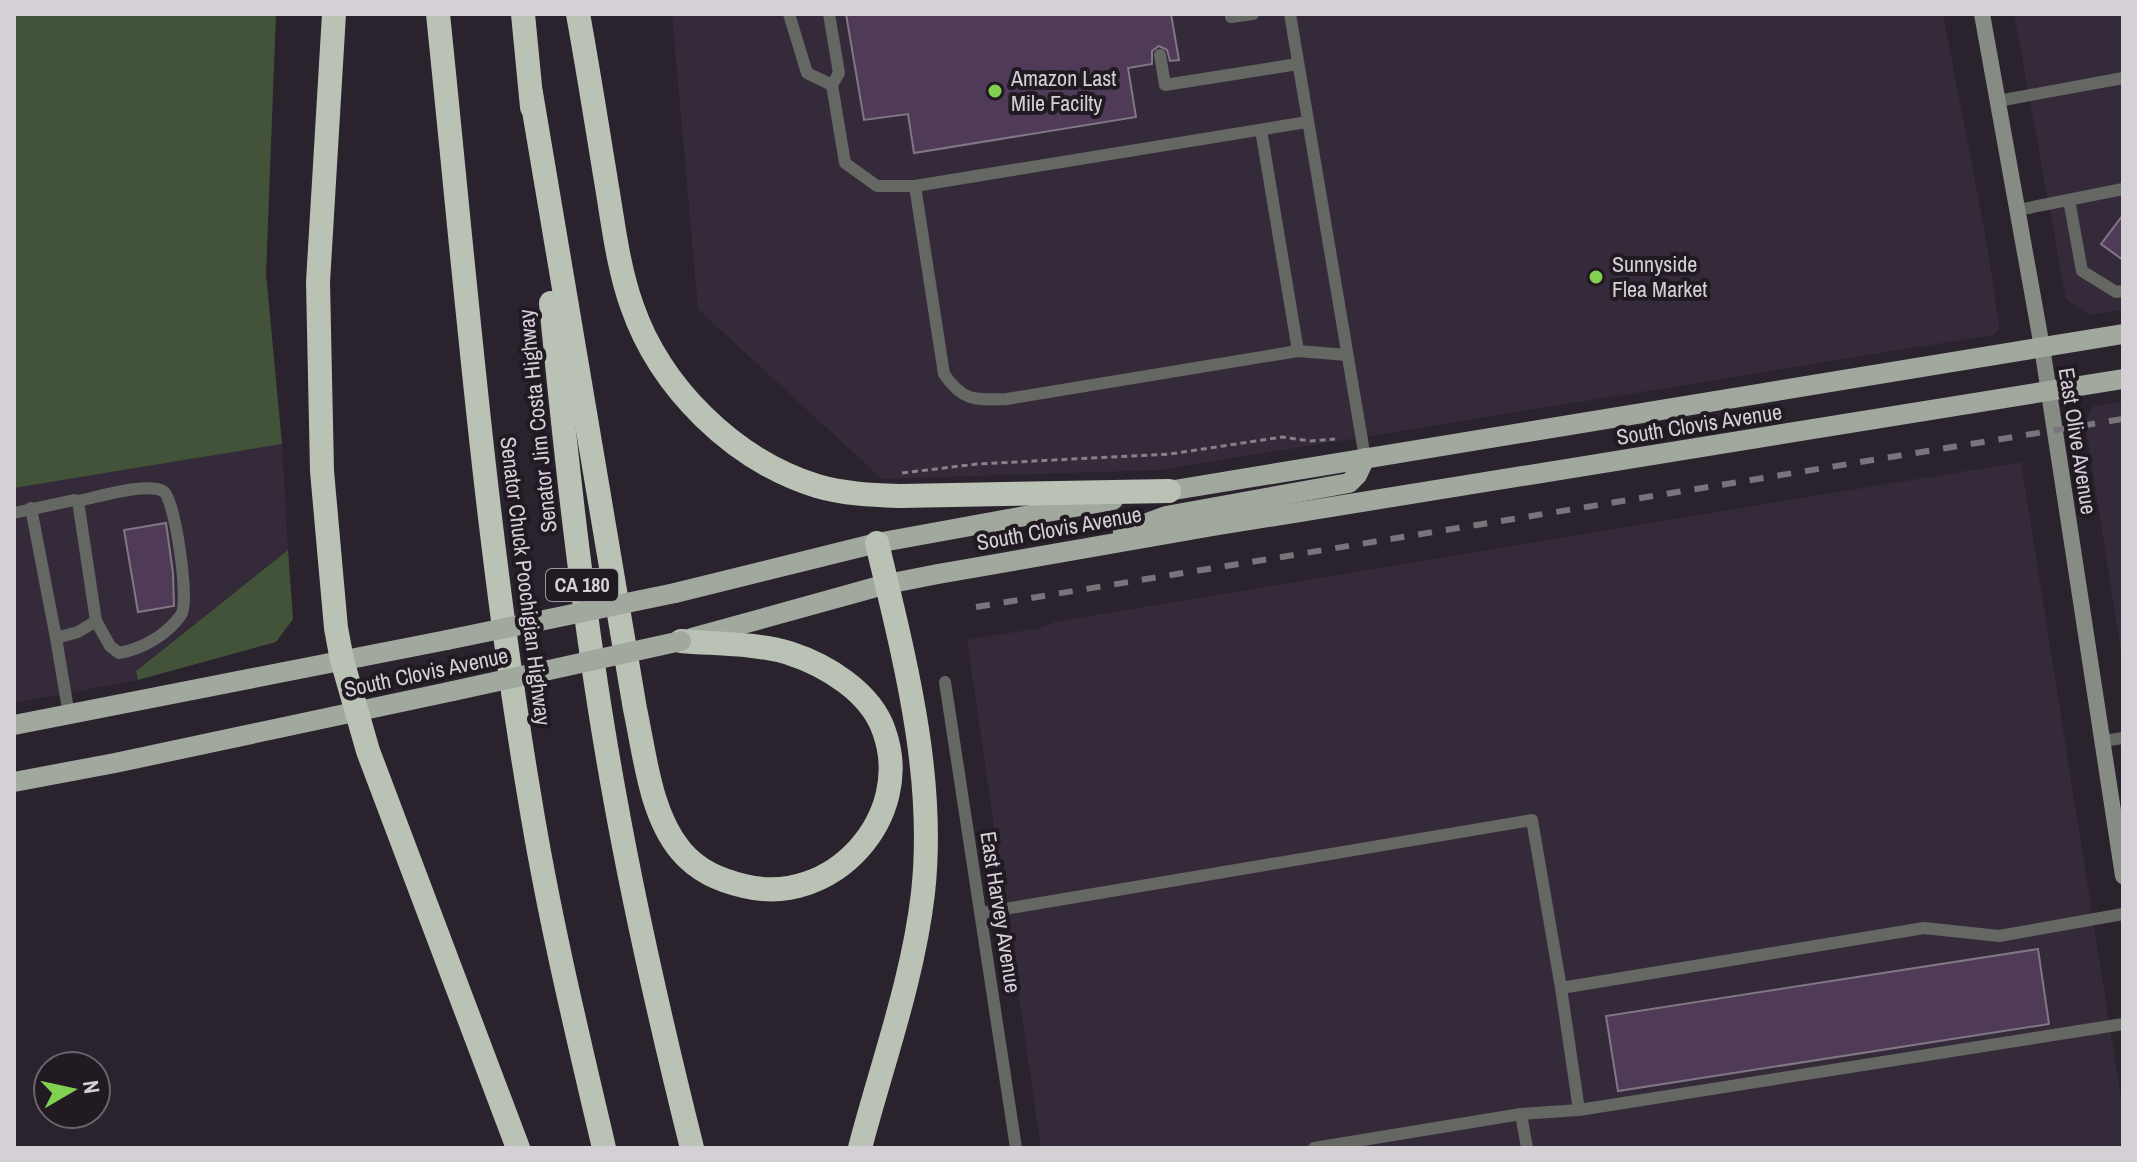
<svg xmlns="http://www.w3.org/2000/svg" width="2137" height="1162" font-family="'Archivo Narrow',sans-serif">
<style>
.built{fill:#352a39}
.green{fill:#425339}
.building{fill:#4f3b57;stroke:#807783;stroke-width:2}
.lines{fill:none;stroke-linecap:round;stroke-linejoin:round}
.path{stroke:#868189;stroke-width:3;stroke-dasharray:6 4;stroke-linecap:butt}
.lane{stroke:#646762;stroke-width:12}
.secondary{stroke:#868c84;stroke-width:16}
.primary{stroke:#a1a89e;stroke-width:20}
.highway{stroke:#b9c2b5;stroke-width:24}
.rail{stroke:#79737b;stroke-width:6;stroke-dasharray:14 14;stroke-linecap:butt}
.primary-bridge{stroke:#a1a89e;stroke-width:20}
.poi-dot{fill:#82d04f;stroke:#211a23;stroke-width:3}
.labels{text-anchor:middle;stroke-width:8;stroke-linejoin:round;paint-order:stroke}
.shield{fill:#211a23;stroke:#9e99a0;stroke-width:2}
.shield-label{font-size:20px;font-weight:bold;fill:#d4d0d6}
.poi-label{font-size:22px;fill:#d4d0d6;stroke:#211a23;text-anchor:start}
.street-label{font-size:22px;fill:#d4d0d6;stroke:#211a23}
</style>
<rect width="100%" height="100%" fill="#2a232d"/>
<g class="built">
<polygon points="672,14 1943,14 1987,244 1999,325 1998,331 1992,335 1160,470 882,479 698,309"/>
<polygon points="2014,14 2123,14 2123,310 2089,315 2066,299"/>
<polygon points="2123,402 2123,665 2085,421 2094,406"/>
<polygon points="282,444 288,550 136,670 138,680 14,703 14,488"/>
<polygon points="2021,462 2123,1110 2123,1148 1041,1148 967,640 1040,628 1058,621"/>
</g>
<g class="green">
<polygon points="14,14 276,14 266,274 282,444 14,488"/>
<polygon points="288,550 293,619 276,642 138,680 136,671"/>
</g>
<g class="building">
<polygon points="846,14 1171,14 1179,60 1170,61 1167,50 1159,46 1152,51 1152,64 1128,68 1136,117 914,153 908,114 864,120"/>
<polygon points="2123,215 2123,260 2101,244"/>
<polygon points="166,523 173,573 174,606 138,612 124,530"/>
<polygon points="2038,949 2049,1024 1618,1091 1606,1016"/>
</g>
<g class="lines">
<polyline class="path" points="902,473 977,464 1170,454 1282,437 1311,441 1335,439"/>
<g class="lane">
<polyline points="789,14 807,73 832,85 839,73 829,14"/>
<polyline points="1231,14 1231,17 1253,14"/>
<polyline points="1290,14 1365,458"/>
<polyline points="1160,55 1165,85 1298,64"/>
<polyline points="832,85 845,163 877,186 915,186"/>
<polyline points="1998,101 2123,78"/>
<path d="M1261 130 1298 351 1007 399C976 400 963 402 944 374L915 186 1307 122"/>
<polyline points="2069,200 2082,271 2116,292 2123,291"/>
<polyline points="2018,210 2123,189"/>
<polyline points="1298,351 1347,355"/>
<path d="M78 501C98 497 146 482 163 491 175 498 190 602 181 615 167 635 142 649 119 653L110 646 96 621"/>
<polyline points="31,508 56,638"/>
<polyline points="14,513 74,500 78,501 96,621 78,632 56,638 69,715"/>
<polyline points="945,682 1016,1148"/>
<polyline points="2102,741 2123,738"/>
<polyline points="981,913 1532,820 1561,988"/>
<polyline points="2123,914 1999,936 1924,928 1561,988 1579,1110 2123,1024"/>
<polyline points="1314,1148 1521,1114"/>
<polyline points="1527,1148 1521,1114 1579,1110"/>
</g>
<polyline class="secondary" points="1982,14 2042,347 2123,876"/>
<g class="primary">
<polyline points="1156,493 2123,334"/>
<polyline points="1123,532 1166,516 1349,483 1357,475 1365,458"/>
<polyline points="675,593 877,543 1113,500"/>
<polyline points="692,638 887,584 938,574 1213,526 2123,379"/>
<polyline points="14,725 447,640"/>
<polyline points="14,782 115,763 453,691"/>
</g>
<g class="highway">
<polyline points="334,14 318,282 322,471 336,628 342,660 368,751 518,1148"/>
<path d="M438 14C465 276 486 540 530 800 549 917 577 1033 604 1148"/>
<polyline points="523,14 532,107"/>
<path d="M578 14C589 74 598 133 608 193 614 230 619 270 632 306 660 387 733 460 817 486 844 494 873 495 900 496L1169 491"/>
<path d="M531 93 635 709C645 755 650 814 681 851 698 871 719 880 744 886 832 908 915 817 884 731 871 692 826 665 789 653 755 643 716 644 681 641"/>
<path d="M551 303C567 468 585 634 615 798 636 915 663 1032 692 1148"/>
<path d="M860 1148C882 1064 913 980 923 893 936 775 904 657 877 543"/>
</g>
<polyline class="rail" points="976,607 2123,419"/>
<g class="primary-bridge">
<polyline points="447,640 675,593"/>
<polyline points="453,691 681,641"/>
</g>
</g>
<g class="poi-dot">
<circle cx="995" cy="91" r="8"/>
<circle cx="1596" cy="277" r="8"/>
</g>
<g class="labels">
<rect class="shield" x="546" y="569" width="72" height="32" rx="6"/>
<g class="shield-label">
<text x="582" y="592">CA 180</text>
</g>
<g class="poi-label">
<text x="1011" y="86">Amazon Last<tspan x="1011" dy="25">Mile Facilty</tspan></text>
<text x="1612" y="272">Sunnyside<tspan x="1612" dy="25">Flea Market</tspan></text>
</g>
<g class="street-label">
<text transform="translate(537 421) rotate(-96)" y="8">Senator Jim Costa Highway</text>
<text transform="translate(1699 424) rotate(-9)" y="8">South Clovis Avenue</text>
<text transform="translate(2078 441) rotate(81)" y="8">East Olive Avenue</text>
<text transform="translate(1059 528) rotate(-10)" y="8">South Clovis Avenue</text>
<text transform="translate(526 581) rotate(83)" y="8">Senator Chuck Poochigian Highway</text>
<text transform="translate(426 672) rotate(-12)" y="8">South Clovis Avenue</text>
<text transform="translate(1001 912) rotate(81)" y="8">East Harvey Avenue</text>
</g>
</g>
<rect width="2137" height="1162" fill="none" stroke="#d4d0d6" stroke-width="32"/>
<g transform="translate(72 1090) rotate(81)"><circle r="38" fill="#211a23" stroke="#69636b" stroke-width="2"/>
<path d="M0-6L14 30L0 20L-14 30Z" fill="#82d04f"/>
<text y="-12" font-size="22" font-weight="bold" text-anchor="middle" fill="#d4d0d6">N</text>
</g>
</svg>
